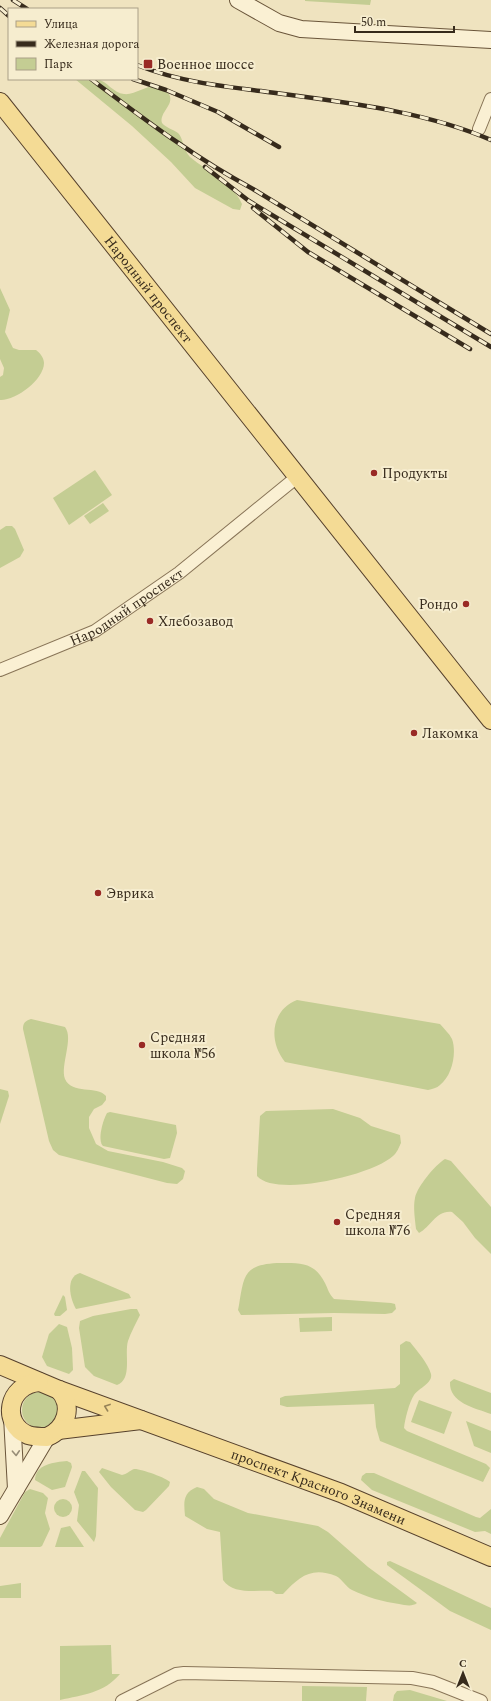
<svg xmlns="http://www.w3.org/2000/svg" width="491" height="1701" font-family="Spectral,serif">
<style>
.green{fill:#c4cd93}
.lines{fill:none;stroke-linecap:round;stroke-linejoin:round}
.minor-casing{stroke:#887457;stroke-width:14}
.secondary-casing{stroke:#6a553a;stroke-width:18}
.primary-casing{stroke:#56412c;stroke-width:20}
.minor{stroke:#faf0d3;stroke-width:12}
.secondary{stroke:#faf0d3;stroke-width:16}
.primary{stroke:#f4db95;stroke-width:18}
.rail-casing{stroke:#372b1c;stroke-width:4.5}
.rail{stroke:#f6edcf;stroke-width:3;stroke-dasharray:9;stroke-linecap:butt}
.oneway{stroke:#968358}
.oneway2{stroke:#988e78}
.poi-dot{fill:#992a25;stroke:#f6edcf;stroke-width:1.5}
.labels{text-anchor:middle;stroke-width:4;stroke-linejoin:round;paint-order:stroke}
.poi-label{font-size:14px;fill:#372b1c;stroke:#f6edcf;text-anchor:start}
.street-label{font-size:14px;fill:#372b1c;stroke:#f6edcf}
</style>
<rect width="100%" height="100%" fill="#efe3bf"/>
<g class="green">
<polygon points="305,0 371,0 370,5 305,1"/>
<path d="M75 79C82 79 90 78 97 79 107 81 113 93 124 94 139 96 158 74 169 94 175 105 159 112 162 123 166 128 173 129 178 133 183 137 183 150 190 157 208 172 232 181 242 204L240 210 233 209 195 188 171 162 132 126Z"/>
<path d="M0 288 10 310 5 332 13 348 19 350H36C40 353 44 358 44 363 44 380 15 401 0 400V377L3 375 4 368 0 359Z"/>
<polygon points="95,470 112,495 69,525 53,498"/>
<polygon points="103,503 109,511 90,524 84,516"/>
<polygon points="6,526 12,526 15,529 24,550 20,557 0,568 0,530"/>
<path d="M297 1000 440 1024C444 1029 449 1033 452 1039 457 1053 452 1076 440 1085 437 1088 432 1089 428 1090L285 1062C268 1041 271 1010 297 1000Z"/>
<path d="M31 1019 65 1027C74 1039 60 1065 65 1079 72 1095 97 1085 106 1096V1100L102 1105 94 1109 89 1117V1128L96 1144 108 1151 163 1162 182 1168 185 1171 183 1179 177 1184 167 1183 59 1155 53 1150 49 1141 23 1029C23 1023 25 1021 31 1019Z"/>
<polygon points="0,1089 8,1091 9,1096 0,1124"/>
<path d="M333 1109 360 1118 371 1126 400 1135 401 1143C399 1147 397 1153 393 1156 373 1175 276 1198 257 1176V1169L260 1116 266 1111Z"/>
<path d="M110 1112 176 1125 177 1133 170 1158 164 1159 103 1146C97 1140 103 1120 107 1113Z"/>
<path d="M445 1159 451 1161 491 1207V1254L475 1238 463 1222 452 1212C436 1210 431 1227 419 1233L416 1229C415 1219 413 1207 415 1198 417 1187 435 1165 445 1159Z"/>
<path d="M277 1263C299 1263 314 1261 325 1283 328 1289 329 1294 334 1299L391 1303 395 1304 396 1309 392 1313 385 1314 334 1313 241 1315 238 1310 239 1305C244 1275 244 1265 277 1263Z"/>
<path d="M80 1273 129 1294 131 1298 76 1309C70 1299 65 1277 80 1273Z"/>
<polygon points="63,1295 65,1297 67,1310 60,1316 55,1316 54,1314"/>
<path d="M131 1309H137L140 1315C136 1323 131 1332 128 1341 124 1354 133 1379 117 1385L94 1376 85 1367 79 1328 80 1321 93 1316Z"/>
<polygon points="332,1317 332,1331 300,1332 299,1318"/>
<polygon points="59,1324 67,1327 72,1348 73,1370 69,1374 47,1366 42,1357 49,1334"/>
<path d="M406 1341 410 1342C417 1351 428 1363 431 1374 433 1383 419 1388 414 1395 409 1403 405 1419 404 1428L407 1431 486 1464 490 1468 483 1482 380 1441 376 1427 374 1404 287 1407 280 1405V1398L285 1396 395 1388 400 1384V1345Z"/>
<path d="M454 1379 491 1393V1414C475 1408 449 1403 450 1382Z"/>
<circle cx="40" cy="1410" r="18"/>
<polygon points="419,1400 452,1412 444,1434 411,1422"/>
<polygon points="466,1421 491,1431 491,1453 474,1446"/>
<path d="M67 1461 71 1463 72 1467 65 1487 52 1490 35 1480C35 1464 55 1462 67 1461Z"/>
<path d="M102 1468 122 1475C127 1474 129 1471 134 1469 139 1468 167 1478 170 1482L169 1486 146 1510 143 1512 135 1510 111 1487 99 1472Z"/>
<polygon points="82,1471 85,1471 98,1488 96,1536 94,1542 77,1521 79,1505 74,1492"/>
<polygon points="366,1473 374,1473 476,1517 480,1518 491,1509 491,1534 485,1531 475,1532 372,1490 361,1480 362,1476"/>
<path d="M197 1487 204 1489 214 1499 248 1513 318 1526 328 1532 368 1567 417 1603C412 1607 405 1605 399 1604 384 1602 366 1597 352 1590 346 1587 342 1579 336 1576 311 1566 299 1577 283 1594H276L272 1591C256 1590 233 1595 223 1580L220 1532 207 1529 185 1516C184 1503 182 1493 197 1487Z"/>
<polygon points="30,1489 43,1493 48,1498 45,1513 50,1529 42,1546 40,1547 0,1547 0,1538 25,1492"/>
<circle cx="63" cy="1508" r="9"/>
<polygon points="70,1526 84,1547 55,1547 61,1528"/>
<polygon points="390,1561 491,1608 491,1630 450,1611 387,1565 387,1562"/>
<polygon points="21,1583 21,1598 0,1598 0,1586"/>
<path d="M111 1645 112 1674H120C104 1693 83 1695 60 1700V1646Z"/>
<polygon points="302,1686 367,1687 366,1701 302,1701"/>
<polygon points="410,1690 447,1701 393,1701 394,1695 397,1691"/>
</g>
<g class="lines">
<defs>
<g id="minor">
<polyline points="479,129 491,99"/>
<path id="s1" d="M0 670 95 631 179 573 297 477"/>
<polyline points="122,1701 176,1674 184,1673 412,1678 433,1682 481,1701"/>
</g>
<g id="secondary">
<polyline points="238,0 279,23 301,29 491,40"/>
<polyline points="12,1417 16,1489"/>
<polyline points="0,1516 47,1437"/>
</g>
<g id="primary">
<path id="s2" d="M0 102 491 720"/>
<path id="s3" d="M0 1365 59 1390 341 1493 491 1557"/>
<path d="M39 1382C7 1385 1 1424 28 1435 34 1437 41 1437 47 1437 66 1429 74 1406 59 1390"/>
<polyline points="58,1430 141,1420"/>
</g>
</defs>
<use href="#minor" class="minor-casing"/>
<use href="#secondary" class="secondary-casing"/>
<use href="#primary" class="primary-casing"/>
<use href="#minor" class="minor"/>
<use href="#secondary" class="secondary"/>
<use href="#primary" class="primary"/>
<defs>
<g id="rail">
<polyline points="13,0 27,9"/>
<polyline points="0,8 9,16"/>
<path d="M137 65C177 81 219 86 261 91 338 102 419 109 491 140"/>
<path d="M91 79C144 119 195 158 253 189L491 334"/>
<polyline points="133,79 166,90 218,112 279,147"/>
<polyline points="205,167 249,201 491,347"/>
<polyline points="253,208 308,252 470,349"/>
</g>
</defs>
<use href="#rail" class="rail-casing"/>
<use href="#rail" class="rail"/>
</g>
<defs><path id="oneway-chevron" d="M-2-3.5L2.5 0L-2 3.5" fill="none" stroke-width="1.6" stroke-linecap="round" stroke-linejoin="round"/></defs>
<use class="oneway" href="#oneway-chevron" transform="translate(107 1407) rotate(-160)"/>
<use class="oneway2" href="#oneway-chevron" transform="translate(16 1453) rotate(87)"/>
<g class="poi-dot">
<rect x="143" y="59" width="10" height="10" rx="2"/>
<circle cx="374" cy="473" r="4"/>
<circle cx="466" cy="604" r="4"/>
<circle cx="150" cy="621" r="4"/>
<circle cx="414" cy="733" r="4"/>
<circle cx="98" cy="893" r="4"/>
<circle cx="142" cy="1045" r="4"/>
<circle cx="337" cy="1222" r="4"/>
</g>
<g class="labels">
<g class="poi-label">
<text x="157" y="69">Военное шоссе</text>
<text x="382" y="478">Продукты</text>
<text x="458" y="609" text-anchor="end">Рондо</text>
<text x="158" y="626">Хлебозавод</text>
<text x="422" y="738">Лакомка</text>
<text x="106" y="898">Эврика</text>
<text x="150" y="1042">Средняя<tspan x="150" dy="16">школа №56</tspan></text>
<text x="345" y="1219">Средняя<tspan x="345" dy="16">школа №76</tspan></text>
</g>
<g class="street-label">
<text dy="5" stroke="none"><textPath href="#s2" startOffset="239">Народный проспект</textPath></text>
<text dy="5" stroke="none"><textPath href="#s1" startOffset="142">Народный проспект</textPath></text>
<text dy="5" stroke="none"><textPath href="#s3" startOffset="341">проспект Красного Знамени</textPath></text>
</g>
</g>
<rect x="8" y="8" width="130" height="72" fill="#f6edcf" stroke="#aa9f87"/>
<rect x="16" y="21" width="20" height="6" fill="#f4db95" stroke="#aa9f87"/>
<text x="44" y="28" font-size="12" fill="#372b1c">Улица</text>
<rect x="16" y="41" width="20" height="6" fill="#372b1c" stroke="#aa9f87"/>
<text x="44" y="48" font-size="12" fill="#372b1c">Железная дорога</text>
<rect x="16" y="58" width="20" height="12" fill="#c4cd93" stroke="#aa9f87"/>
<text x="44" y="68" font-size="12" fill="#372b1c">Парк</text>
<g transform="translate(463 1673)" stroke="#f6edcf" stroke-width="3" paint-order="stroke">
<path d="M0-3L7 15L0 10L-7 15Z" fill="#372b1c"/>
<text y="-6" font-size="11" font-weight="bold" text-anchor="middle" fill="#372b1c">С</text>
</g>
<path d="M355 26v6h99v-6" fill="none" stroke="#372b1c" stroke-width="2"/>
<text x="361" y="26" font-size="12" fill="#372b1c" stroke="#f6edcf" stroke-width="3" paint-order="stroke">50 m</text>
</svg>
